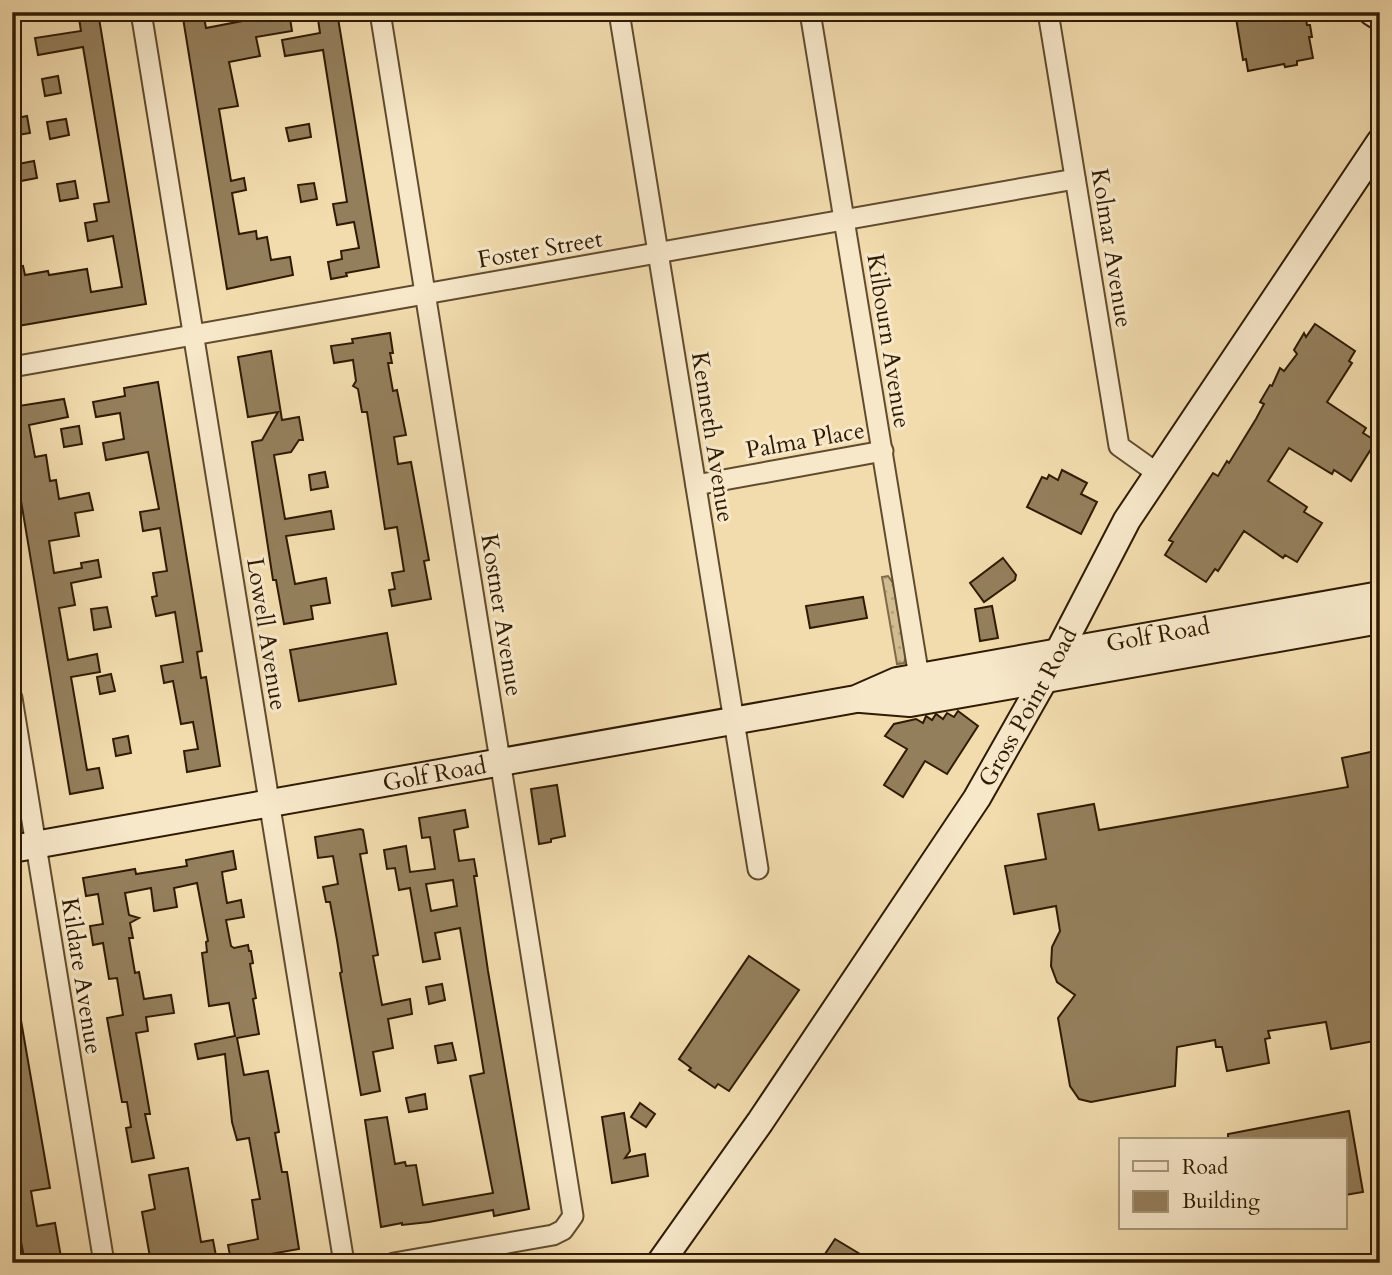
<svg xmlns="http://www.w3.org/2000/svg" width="1392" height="1275" font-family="Cardo,serif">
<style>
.grass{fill:url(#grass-dots);stroke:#806b4a;stroke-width:2}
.building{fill:#947f5c;stroke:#2f1b03;stroke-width:2;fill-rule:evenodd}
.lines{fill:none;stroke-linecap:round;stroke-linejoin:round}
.minor-casing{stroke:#604b2e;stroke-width:23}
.secondary-casing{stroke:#2f1b03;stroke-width:30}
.minor{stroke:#f7e8ca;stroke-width:19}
.secondary{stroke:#f7e8ca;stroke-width:26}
.labels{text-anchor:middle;stroke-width:6;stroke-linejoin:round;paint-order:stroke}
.street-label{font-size:24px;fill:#2f1b03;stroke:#f7e8ca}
</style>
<defs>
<pattern id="grass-dots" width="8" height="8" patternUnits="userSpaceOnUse" patternTransform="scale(1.75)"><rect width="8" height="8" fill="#d1bb91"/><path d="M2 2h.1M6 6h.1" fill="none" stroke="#b4a07b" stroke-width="1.8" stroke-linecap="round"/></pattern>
</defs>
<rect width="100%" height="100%" fill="#f2dcae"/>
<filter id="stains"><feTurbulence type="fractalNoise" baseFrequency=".00286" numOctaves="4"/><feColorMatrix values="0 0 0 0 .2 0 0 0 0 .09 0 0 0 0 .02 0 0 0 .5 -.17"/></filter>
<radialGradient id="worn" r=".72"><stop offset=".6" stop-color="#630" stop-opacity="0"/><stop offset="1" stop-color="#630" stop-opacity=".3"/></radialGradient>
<polygon class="grass" points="888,576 893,583 906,656 904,663 897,664 882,577"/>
<g class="building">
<polygon points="78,12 98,12 146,304 12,327 12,268 23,266 25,275 48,271 49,275 87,269 91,292 122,287 113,236 88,241 85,223 97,221 94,204 109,202 83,47 38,55 35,38 81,31"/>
<polygon points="182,12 203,12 206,28 289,12 292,31 256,37 260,56 229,62 238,106 219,109 231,181 244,178 246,190 232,193 239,234 256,231 257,239 267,237 271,260 290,257 293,275 227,289"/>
<polygon points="317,12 337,12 379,267 346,273 347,276 331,279 328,262 342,259 341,251 359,248 354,222 337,225 333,204 347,202 323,50 285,56 282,40 320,33"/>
<polygon points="1235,12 1284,12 1285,21 1306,18 1307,25 1310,25 1312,37 1309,37 1313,58 1297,61 1297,65 1285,67 1284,64 1248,71 1246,59 1243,60"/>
<polygon points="58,76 61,93 45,96 42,79"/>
<polygon points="27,116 30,133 12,136 12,119"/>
<polygon points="66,119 69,135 50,139 47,122"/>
<polygon points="309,124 311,137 289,141 286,128"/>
<polygon points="34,161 37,178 21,181 18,164"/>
<polygon points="75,181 78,198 60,201 57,184"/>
<polygon points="314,183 317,199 301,202 298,185"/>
<polygon points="1315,324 1355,351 1349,361 1352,363 1327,402 1366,428 1363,433 1376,441 1351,481 1334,470 1332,474 1289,448 1268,481 1307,507 1304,512 1322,523 1297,562 1285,555 1283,558 1244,531 1218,571 1215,569 1206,582 1165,555 1173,542 1169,540 1213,473 1218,476 1227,461 1229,463 1256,419 1264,404 1260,402 1270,385 1272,386 1280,368 1284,371 1297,354 1294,350 1304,333 1306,337"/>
<polygon points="390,333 393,353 390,353 392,363 388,363 393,391 397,390 406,435 394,437 398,464 411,462 429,560 424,561 431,599 392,606 389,590 395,589 392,573 404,571 397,527 385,529 367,412 362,412 358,389 353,386 356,381 353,360 334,363 331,346 353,343 352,339"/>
<polygon points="271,351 282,420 299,417 303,440 299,440 291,452 274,455 285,519 331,511 334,529 286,536 295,584 326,578 330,603 311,606 313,619 284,624 276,580 273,580 252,442 262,440 278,412 248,417 238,357"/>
<polygon points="158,382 202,651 197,652 201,678 206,677 220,766 187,772 184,751 198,749 193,722 181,724 173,681 164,683 161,666 183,662 175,612 156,616 152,597 157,596 153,573 167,571 160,528 143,531 140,512 159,509 148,452 106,460 103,443 124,439 120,413 96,417 93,402 125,396 124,388"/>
<polygon points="64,399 68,417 29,425 35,457 46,455 50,481 56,480 59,499 89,493 93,510 75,513 79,536 49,541 54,573 82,568 81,563 98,560 101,577 71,583 75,605 59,608 68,660 97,654 100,672 71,677 87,770 99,768 103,788 70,794 12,447 12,407"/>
<polygon points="79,426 82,444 64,447 61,429"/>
<polygon points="1062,470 1087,483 1081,494 1097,502 1081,534 1027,507 1042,477 1047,479 1049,475 1058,480"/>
<polygon points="325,472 328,487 311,490 309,475"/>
<polygon points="1003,558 1016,575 1015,580 984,602 970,583"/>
<polygon points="863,597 867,618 810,628 806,606"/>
<polygon points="992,606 998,638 980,641 975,609"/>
<polygon points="107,607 111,627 94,630 91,609"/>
<polygon points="387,633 396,684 299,701 290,650"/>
<polygon points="111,674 115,691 100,694 97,677"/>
<polygon points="958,711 978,726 947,774 925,761 903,797 884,785 907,749 885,736 894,724 916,719 923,723 926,716 932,720 936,714 943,719 947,713 954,717"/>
<polygon points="128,736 131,753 116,756 113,739"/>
<polygon points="1380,750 1380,946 1373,947 1380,983 1380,1040 1331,1049 1326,1022 1268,1031 1270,1038 1265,1039 1269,1063 1227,1071 1222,1047 1216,1047 1215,1040 1177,1047 1175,1086 1091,1102 1079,1099 1070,1086 1058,1018 1075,995 1057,982 1051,966 1052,947 1060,931 1056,906 1014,914 1005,866 1046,859 1038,814 1094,804 1099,830 1348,787 1342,758"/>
<polygon points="557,785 565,836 551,839 551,842 539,844 531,789"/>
<path d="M465 810 468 827 454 830 459 861 474 859 477 876H474L488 971 529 1209 494 1216 493 1210 429 1222 402 1225V1223L381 1227 365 1120 387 1117 395 1164 405 1162 406 1166 416 1165 423 1205 493 1193 470 1076 484 1073 460 928 435 933 440 959 423 962 410 888 399 890 395 868 387 869 384 850 406 846 410 872 435 869 430 837 422 838 419 818ZM453 880 457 906 431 911 426 884Z"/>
<polygon points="360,829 363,830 367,853 360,854 378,955 373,956 382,1005 410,999 412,1014 388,1019 393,1048 373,1052 380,1091 361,1095 340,973 342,972 337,940 330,902 326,902 323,887 338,884 333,856 318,858 315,837"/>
<polygon points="233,851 236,869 222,872 223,879 227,903 241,900 244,917 226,920 231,946 234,948 248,945 249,951 251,951 253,963 250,964 256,998 253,999 259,1034 237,1038 244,1075 268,1071 279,1132 275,1133 282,1172 287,1172 299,1249 231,1261 228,1245 258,1239 252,1200 260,1199 249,1138 237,1140 232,1122 225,1054 198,1059 195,1044 235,1036 229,1003 209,1006 202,953 207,952 206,942 208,941 197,883 174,888 177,907 154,911 151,888 125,893 129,915 139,918 130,923 133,938 129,938 135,973 139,972 144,999 171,995 174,1013 146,1017 148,1031 136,1033 150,1114 145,1114 154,1158 132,1162 126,1128 131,1127 127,1102 122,1102 107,1018 123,1015 117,978 109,979 103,943 93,945 90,926 103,924 98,894 86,896 83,878 135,869 136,874 187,866 186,860"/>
<polygon points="749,956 799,990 729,1091 718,1084 715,1088 689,1070 691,1068 679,1059"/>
<polygon points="442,984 445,1000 429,1004 426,987"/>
<polygon points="19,1009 50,1188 31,1191 37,1226 55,1223 62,1263 25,1263 19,1231 16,1231 12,1208 12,1010"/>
<polygon points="452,1043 456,1060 438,1063 435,1046"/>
<polygon points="425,1094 427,1109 409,1112 406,1098"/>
<polygon points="640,1103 655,1114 646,1127 631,1117"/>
<polygon points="1349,1111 1363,1192 1345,1195 1345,1140 1228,1140 1228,1134"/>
<polygon points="624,1113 630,1151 625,1158 645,1154 648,1176 612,1183 602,1117"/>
<polygon points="188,1168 201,1242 213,1240 216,1256 191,1261 191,1263 151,1263 142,1212 155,1209 149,1175"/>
<polygon points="835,1239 875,1263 819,1263"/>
</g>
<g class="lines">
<defs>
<g id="minor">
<polyline points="141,12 344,1263"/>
<polyline points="380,12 573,1216 563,1230 553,1235 394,1263"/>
<polyline points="619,12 758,869"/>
<polyline points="810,12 919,677"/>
<polyline points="1048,12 1119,446 1157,473"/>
<polyline points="12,367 1075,179"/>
<polyline points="696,485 883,451"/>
<polyline points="12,698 104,1263"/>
</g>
<g id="secondary">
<polyline points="1372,12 1380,17"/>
<polyline points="861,699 910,703 1380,620"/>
<path id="s1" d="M12 849 856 699 897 681 1380 595"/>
<path id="s2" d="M660 1263 760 1122 977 798 1045 678 1127 520 1380 142"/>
</g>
</defs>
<use href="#minor" class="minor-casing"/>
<use href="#secondary" class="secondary-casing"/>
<use href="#minor" class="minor"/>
<use href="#secondary" class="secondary"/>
</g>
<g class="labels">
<g class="street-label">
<text transform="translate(1112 248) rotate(81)" y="8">Kolmar Avenue</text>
<text transform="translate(540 249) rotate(-10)" y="8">Foster Street</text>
<text transform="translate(889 341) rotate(81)" y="8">Kilbourn Avenue</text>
<text transform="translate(713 437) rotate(81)" y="8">Kenneth Avenue</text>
<text transform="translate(805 440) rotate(-10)" y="8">Palma Place</text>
<text transform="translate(502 615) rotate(81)" y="8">Kostner Avenue</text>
<text transform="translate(267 634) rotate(81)" y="8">Lowell Avenue</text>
<text dy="8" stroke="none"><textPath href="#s1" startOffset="1167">Golf Road</textPath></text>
<text dy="8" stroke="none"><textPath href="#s2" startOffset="667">Gross Point Road</textPath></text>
<text dy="8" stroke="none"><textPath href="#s1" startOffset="429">Golf Road</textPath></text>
<text transform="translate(82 976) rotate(81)" y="8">Kildare Avenue</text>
</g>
</g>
<rect width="1392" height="1275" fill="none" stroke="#f2dcae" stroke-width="42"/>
<rect x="14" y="14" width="1364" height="1247" fill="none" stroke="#2f1b03" stroke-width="3.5"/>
<rect x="21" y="21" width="1350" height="1233" fill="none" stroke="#2f1b03" stroke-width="2"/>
<rect x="1119" y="1138" width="228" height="91" fill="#f7e8ca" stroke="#a7967a" stroke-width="2"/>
<rect x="1133" y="1161" width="35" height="10" fill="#f7e8ca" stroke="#a7967a" stroke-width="2"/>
<text x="1182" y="1174" font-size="21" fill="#2f1b03">Road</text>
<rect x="1133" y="1191" width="35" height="21" fill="#947f5c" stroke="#a7967a" stroke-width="2"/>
<text x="1182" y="1208" font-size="21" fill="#2f1b03">Building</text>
<rect width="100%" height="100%" filter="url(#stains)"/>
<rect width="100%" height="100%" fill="url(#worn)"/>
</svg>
